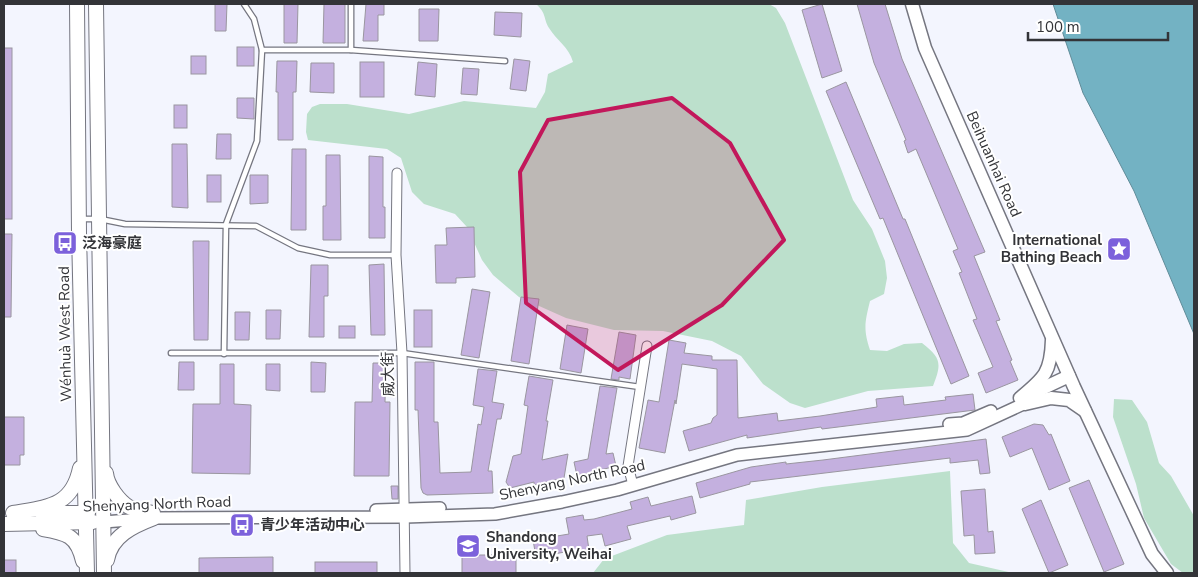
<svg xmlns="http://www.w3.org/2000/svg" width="1198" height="577" font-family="'Nunito Sans','Noto Sans SC',sans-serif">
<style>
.green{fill:#bce0cc}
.water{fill:#73b2c3;stroke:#608c99}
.building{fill:#c4b0df;stroke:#9a96a0}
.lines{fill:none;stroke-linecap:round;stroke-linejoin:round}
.service-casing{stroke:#757680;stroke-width:7}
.minor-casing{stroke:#757680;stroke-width:11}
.tertiary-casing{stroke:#757680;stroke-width:14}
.secondary-casing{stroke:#757680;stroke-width:15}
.primary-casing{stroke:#757680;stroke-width:16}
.service{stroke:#fff;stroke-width:4.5}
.minor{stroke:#fff;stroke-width:9}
.tertiary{stroke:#fff;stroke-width:11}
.secondary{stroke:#fff;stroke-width:12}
.primary{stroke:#fff;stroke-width:14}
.marked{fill:#c2185b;fill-opacity:0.2;stroke:#c2185b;stroke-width:4;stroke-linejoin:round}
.labels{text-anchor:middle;stroke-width:4;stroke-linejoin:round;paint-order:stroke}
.street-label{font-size:15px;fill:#333438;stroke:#fff}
.poi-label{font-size:15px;font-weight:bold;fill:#333438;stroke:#fff;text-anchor:start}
</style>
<rect width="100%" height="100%" fill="#f3f5fe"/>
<g class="green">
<path d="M536 4H769L776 8 785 23 853 200 872 229 885 261 887 278 884 294 870 301C865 322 863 329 870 350L887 351 904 344 922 343C941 358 942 363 933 386L868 391 805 408 790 403 763 384 741 356 712 341 663 331 614 330 566 318 519 297 493 275 482 260 467 227 455 214 424 204 412 192 401 158 387 149 308 140 306 132 307 114 312 107 320 104H347L409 114 464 101 536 108 545 92 548 74 573 62C569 47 557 41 549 28 543 18 547 14 536 4Z"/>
<polygon points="1114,399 1132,400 1147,422 1159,463 1171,476 1194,516 1194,573 1183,573 1171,564 1144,518 1136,484 1113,417"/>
<polygon points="950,471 953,543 969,563 1013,573 593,573 604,559 667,535 744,525 746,500 822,487"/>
</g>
<polygon class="water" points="1053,4 1194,4 1194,334 1134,191 1083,93"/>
<g class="building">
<polygon points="215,4 227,4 226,31 215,31"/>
<polygon points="284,4 298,4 297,43 284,43"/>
<polygon points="324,4 345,4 345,43 323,43"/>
<polygon points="366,4 384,4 384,15 378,15 378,41 363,41"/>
<polygon points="822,4 842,71 822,78 802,10"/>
<polygon points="857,4 885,4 902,59 985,252 974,256 1000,320 996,321 1012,360 1010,361 1018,380 986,393 978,373 993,367 973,320 977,319 959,273 962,272 953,251 958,249 916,149 908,153 904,141 906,140 874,63"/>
<polygon points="419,9 439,9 438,41 419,41"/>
<polygon points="495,12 522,13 521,37 494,35"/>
<rect x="237" y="47" width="17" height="19"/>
<rect x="4" y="48" width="8" height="171"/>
<rect x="191" y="56" width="15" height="18"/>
<polygon points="514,59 530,61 526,91 510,89"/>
<polygon points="277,61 297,61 296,92 293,92 293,140 278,140 278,92 276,92"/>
<rect x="360" y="62" width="24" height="35"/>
<polygon points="418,62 437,64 435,97 415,95"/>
<polygon points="311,63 334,63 334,93 310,92"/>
<polygon points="463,68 479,69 477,95 461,94"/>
<polygon points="846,82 903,219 905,219 969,376 951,384 883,218 880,219 826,91"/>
<polygon points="237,98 254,98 254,119 237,118"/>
<rect x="174" y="105" width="13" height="23"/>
<polygon points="217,134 231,134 231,159 216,159"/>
<polygon points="172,144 187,144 188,208 172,207"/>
<polygon points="292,149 306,149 306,230 291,230"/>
<polygon points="326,155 340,155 341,240 323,240 323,206 326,206"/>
<polygon points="369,156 383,157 383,207 385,207 385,238 369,238"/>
<rect x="207" y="175" width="14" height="27"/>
<polygon points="250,175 268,175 268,203 250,204"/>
<polygon points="474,227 475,277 456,278 456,283 436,283 435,245 447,245 446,228"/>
<polygon points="4,234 12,234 11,317 4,317"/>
<polygon points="193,241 209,241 208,340 194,340"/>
<polygon points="384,264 385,335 371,335 369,265"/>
<polygon points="311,265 328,265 328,296 324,296 324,337 309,337"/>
<polygon points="472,289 490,292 479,358 461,355"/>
<polygon points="521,297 539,299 529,364 511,361"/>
<polygon points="266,310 281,310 280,339 266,339"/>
<rect x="414" y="310" width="18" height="37"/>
<polygon points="235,312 250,312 249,340 235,340"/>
<polygon points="567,325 588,329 581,373 560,369"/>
<rect x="339" y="326" width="16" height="12"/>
<polygon points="619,332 636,335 630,379 619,377 619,380 611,379"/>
<polygon points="669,340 686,343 684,353 712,356 712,360 737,360 738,418 777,413 778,421 820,416 877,407 876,399 903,396 904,405 946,400 945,397 973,394 975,410 822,429 821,427 747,438 747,435 689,451 683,431 711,423 713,418 717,415 717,369 682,364 676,404 675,400 665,453 639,448 648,400 659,402"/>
<polygon points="179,362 194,362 194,390 178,390"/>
<polygon points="311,362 326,363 325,392 311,392"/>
<polygon points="415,362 434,362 434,422 438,422 440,473 471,472 478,424 481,425 484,407 473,405 478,369 497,371 492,402 504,404 501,419 497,419 488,471 492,471 493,493 427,495 423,493 421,488 418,410 415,410"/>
<polygon points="373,363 386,363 385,402 390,402 389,476 354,476 355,402 372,402"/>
<polygon points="220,364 234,364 234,404 251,405 250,474 192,473 193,404 220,404"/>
<polygon points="266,364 280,364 280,391 266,390"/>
<polygon points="529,376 553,380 546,421 548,421 542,460 568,454 564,478 534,485 534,482 510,488 506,482 513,456 521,454 528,406 524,405"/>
<polygon points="600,386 617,388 606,454 613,453 616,466 577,476 574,462 588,459"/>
<polygon points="4,417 24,417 24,455 20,455 20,465 4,465"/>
<polygon points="1034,424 1043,425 1049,435 1051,434 1070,481 1049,490 1032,448 1010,457 1002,437"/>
<polygon points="986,439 990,473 980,474 978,460 950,463 950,458 750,482 750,484 700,498 696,483 751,467 786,462 786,464 823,460"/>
<polygon points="1089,480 1124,564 1104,572 1069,488"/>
<polygon points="391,486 398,486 398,499 392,499"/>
<polygon points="985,489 988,532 993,531 995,553 975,554 974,535 964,536 961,491"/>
<polygon points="692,496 696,513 671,520 670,516 627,526 631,539 605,546 602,534 587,536 589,550 572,553 571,551 536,557 533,540 569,534 566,518 583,515 584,520 594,519 632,509 630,502 648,497 651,506"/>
<polygon points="1041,500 1068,565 1049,573 1022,509"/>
<rect x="462" y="555" width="54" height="18"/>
<polygon points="273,557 273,573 199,573 199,558"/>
<rect x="4" y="560" width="12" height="13"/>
<rect x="315" y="562" width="62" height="11"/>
</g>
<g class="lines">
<defs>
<g id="service">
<polyline points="351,4 351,50"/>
<polyline points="262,50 351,50 505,61"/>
<polyline points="80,219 100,219 125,224 256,226 298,248 330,255 396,255"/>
<polyline points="171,353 402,353 640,387"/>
<polyline points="224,354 226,224 257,141 262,50 254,19 244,4"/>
</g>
<g id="minor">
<polyline points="397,173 396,255 402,353 405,573"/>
<polyline points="633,485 628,466 647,346"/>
</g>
<g id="tertiary">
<polyline points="949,424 963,423 991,411"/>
<polyline points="376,510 440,508"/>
<polyline points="104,522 154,518 405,517 495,514 562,502 617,490 737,455 967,430 1032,400"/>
</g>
<g id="secondary">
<polyline points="912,4 925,48 1074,387 1152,554 1167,573"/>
<polyline points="1033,393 1069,376"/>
<path d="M1020 398C1044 378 1051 373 1052 340"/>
<polyline points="1025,404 1051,398 1069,400 1085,411"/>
</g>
<g id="primary">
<polyline points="77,4 79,233 87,573"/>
<polyline points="96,4 104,573"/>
<path d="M106 473C107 485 119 501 129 507 136 511 145 511 153 513"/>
<path d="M13 513C47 507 72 507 80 468"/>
<polyline points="42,513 88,513"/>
<polyline points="4,524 93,522"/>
<path d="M43 529C66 533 77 535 83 561"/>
<path d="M107 560C111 536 133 526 154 518"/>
</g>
</defs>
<use href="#service" class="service-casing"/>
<use href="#minor" class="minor-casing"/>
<use href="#tertiary" class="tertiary-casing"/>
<use href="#secondary" class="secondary-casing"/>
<use href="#primary" class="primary-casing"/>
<use href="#service" class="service"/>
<use href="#minor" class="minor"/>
<use href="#tertiary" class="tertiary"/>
<use href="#secondary" class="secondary"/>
<use href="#primary" class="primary"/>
</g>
<path class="marked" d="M672 98 730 143 784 240 722 305 618 370 526 303 520 172 548 120Z"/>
<defs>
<symbol id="bus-square" viewBox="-11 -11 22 22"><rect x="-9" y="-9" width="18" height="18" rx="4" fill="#7c61db" stroke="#fff"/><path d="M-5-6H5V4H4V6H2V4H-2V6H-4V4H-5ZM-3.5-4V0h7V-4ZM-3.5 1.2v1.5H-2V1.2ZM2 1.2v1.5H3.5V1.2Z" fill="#fff"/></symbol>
<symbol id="sight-square" viewBox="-11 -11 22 22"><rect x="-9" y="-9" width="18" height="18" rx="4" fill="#7c61db" stroke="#fff"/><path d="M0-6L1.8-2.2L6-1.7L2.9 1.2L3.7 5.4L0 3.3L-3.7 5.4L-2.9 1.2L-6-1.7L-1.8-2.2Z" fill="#fff"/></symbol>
<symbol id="university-square" viewBox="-11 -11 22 22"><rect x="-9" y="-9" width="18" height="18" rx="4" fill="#7c61db" stroke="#fff"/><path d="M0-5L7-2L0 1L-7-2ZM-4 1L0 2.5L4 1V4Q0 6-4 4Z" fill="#fff"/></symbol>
</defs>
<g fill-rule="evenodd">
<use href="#bus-square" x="51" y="229" width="28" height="28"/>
<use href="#sight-square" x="1105" y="235" width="28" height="28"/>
<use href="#bus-square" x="228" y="511" width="28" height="28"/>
<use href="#university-square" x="454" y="532" width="28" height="28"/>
</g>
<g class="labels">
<g class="street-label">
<text transform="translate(994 164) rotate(66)" y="5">Beihuanhai Road</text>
<text transform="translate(65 334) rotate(-91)" y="5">Wénhuà West Road</text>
<text transform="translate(388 374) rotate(-91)" y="5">威大街</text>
<text transform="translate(572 480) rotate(-12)" y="5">Shenyang North Road</text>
<text transform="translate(157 504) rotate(-2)" y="5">Shenyang North Road</text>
</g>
<g class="poi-label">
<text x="1102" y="245" text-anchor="end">International<tspan x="1102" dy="17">Bathing Beach</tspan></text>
<text x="82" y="248">泛海豪庭</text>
<text x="260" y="530">青少年活动中心</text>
<text x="486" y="542">Shandong<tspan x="486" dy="17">University, Weihai</tspan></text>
</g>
</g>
<rect width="1198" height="577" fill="none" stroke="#333438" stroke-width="10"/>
<path d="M1028 32v8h140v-8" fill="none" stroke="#333438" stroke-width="2.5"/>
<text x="1036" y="32" font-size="15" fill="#333438" stroke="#ffffff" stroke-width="4" paint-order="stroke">100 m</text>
</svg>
